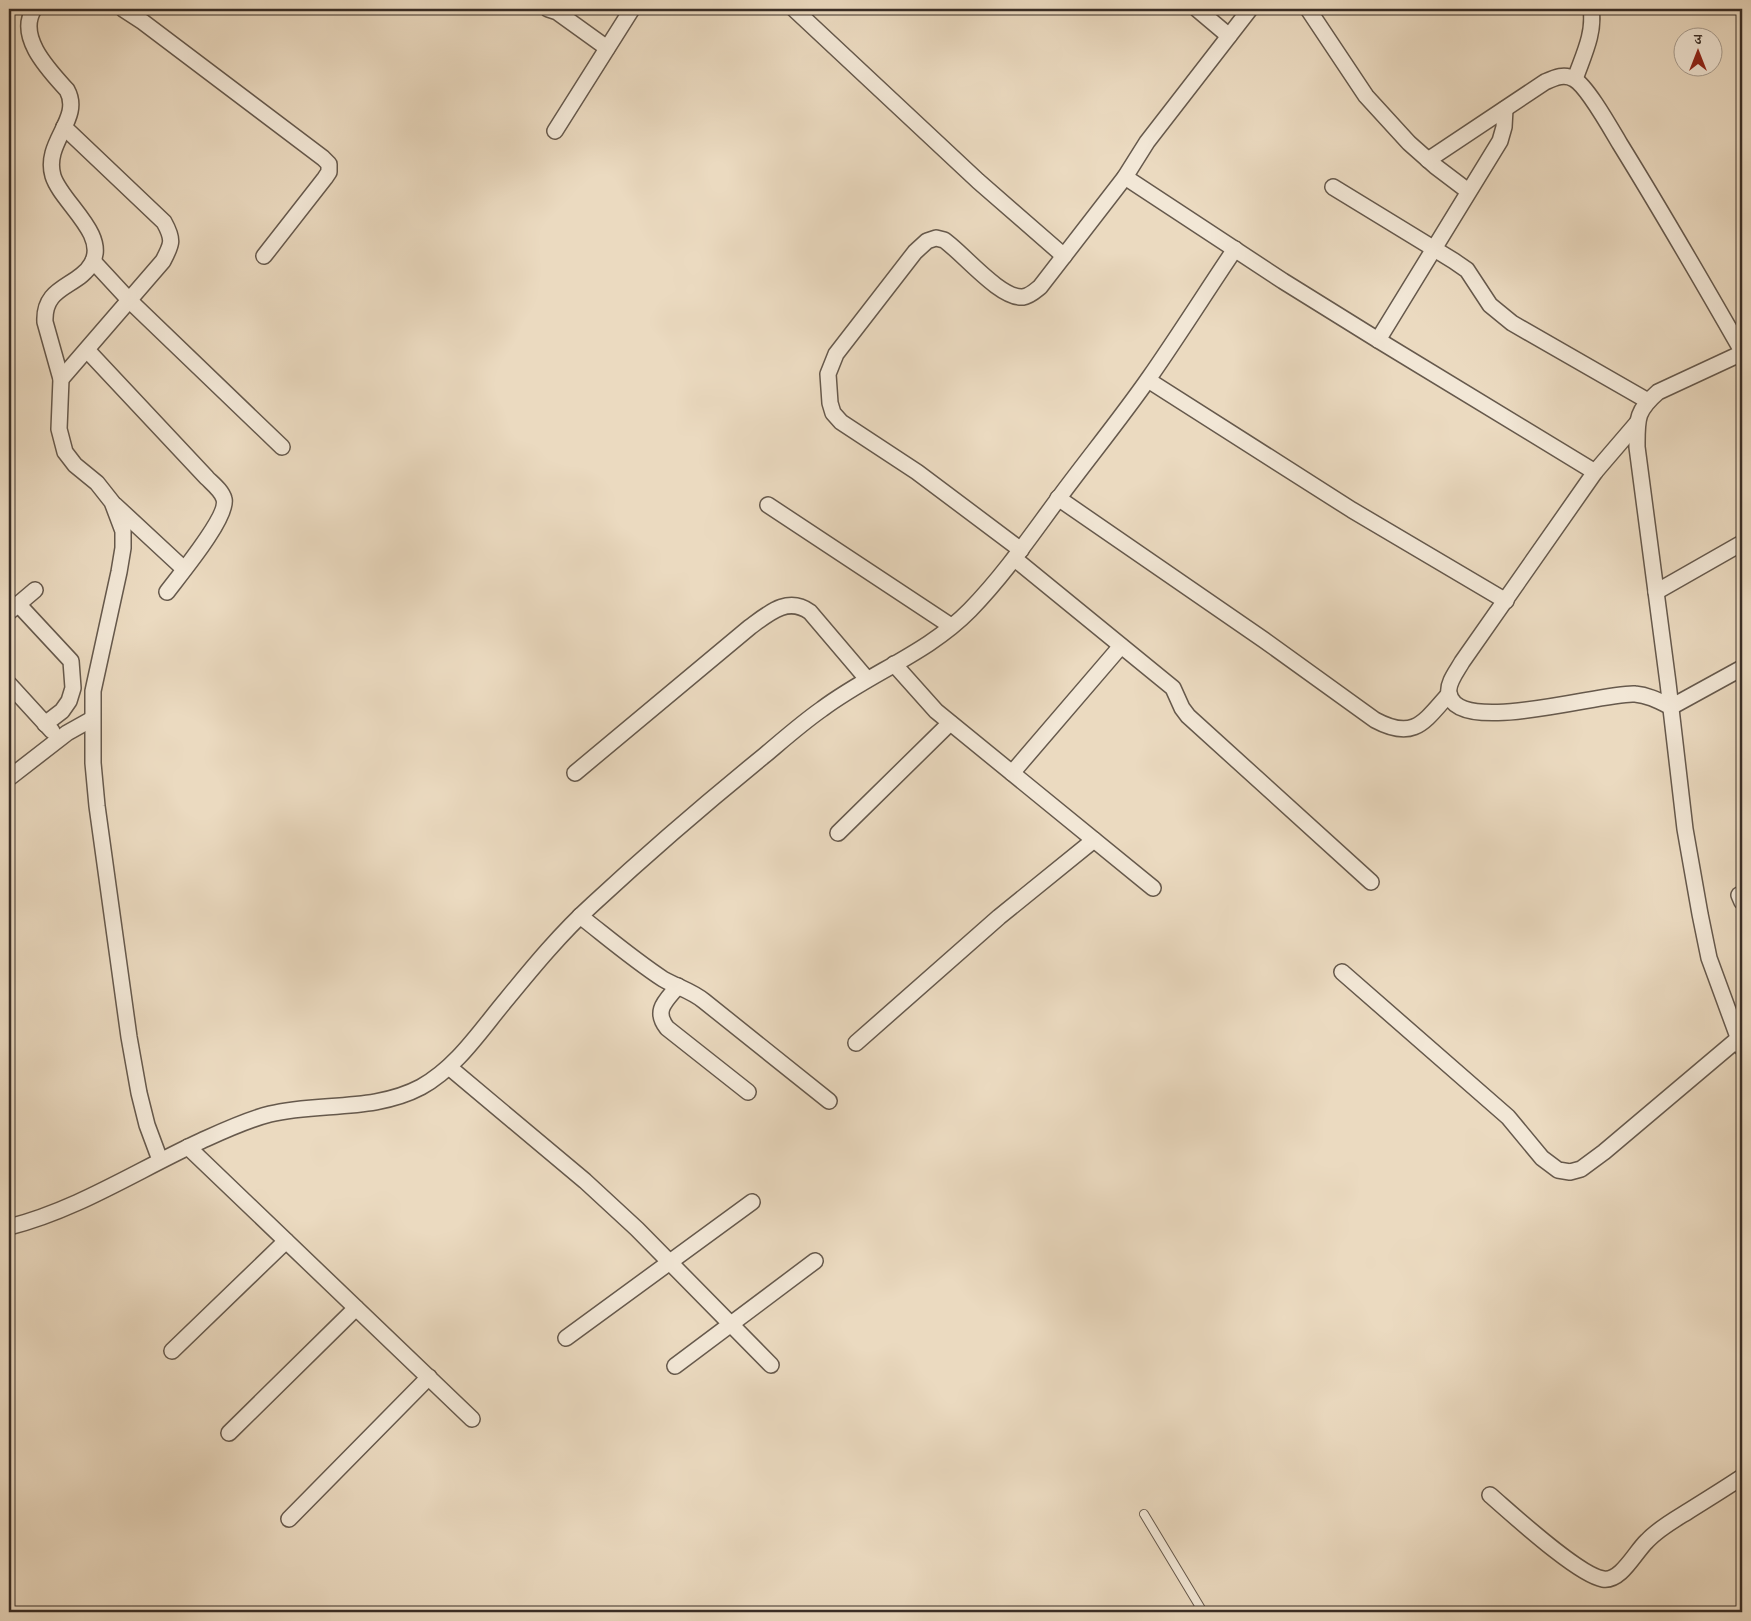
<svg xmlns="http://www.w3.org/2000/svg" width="1751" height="1621" font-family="'IM FELL French Canon','Noto Serif Devanagari',serif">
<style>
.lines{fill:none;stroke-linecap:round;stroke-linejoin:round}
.lane-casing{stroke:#66594c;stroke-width:10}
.street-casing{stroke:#66594c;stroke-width:18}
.lane{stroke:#f2e7d6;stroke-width:8}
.street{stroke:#f2e7d6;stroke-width:15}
</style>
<rect width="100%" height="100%" fill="#ebdac0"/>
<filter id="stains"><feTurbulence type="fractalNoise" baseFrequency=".004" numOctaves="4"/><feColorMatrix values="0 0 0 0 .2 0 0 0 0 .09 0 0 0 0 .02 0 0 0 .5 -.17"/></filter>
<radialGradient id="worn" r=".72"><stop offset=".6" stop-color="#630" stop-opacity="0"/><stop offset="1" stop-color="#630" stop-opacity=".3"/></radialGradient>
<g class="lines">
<defs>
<polyline id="lane" points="1144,1514 1203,1612"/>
<g id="street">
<path d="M34 9C16 37 50 71 67 90 83 119 43 142 53 176 61 202 108 234 92 263 78 288 43 285 45 322L61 379 59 429 65 452 75 465 97 483 112 502 123 531V548L119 572 93 691V763L97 806 129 1037 139 1093 147 1125 160 1160"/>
<polyline points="123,9 143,22 323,158 329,164 329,172 325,178 264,256"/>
<polyline points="548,9 557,12 607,48"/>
<polyline points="794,9 978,181 1064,256"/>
<polyline points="1197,9 1229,36"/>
<polyline points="1308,9 1366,96 1409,143 1435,166 1468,191"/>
<path d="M1575 79C1583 56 1595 33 1591 9"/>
<polyline points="555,131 632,9"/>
<path d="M1428 160 1545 82C1554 78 1564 73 1574 79 1587 86 1611 129 1620 144 1662 212 1702 281 1742 351"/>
<polyline points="1125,177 1283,281 1378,340 1595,472"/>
<polyline points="1333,187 1454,261 1467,270 1490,305 1512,323 1648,401"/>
<polyline points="93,261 130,301 282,447"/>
<polyline points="1378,340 1500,141 1504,127 1505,109"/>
<path d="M87 350 207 478C213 484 222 491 224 499 229 516 179 576 167 592"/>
<path d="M1742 353 1658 392C1636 411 1637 419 1637 447L1668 683 1685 829 1700 914 1709 958 1742 1048"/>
<path d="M61 379 163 261C172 244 174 240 164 222L64 127"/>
<polyline points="1148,380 1352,510 1506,601"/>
<path d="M1637 423 1595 472 1462 662C1457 671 1447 683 1449 693 1456 738 1606 691 1635 694 1648 695 1659 701 1671 707L1742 668"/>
<path d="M1058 498 1264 640 1375 720C1414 741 1424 722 1449 694"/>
<polyline points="115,505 184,569"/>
<polyline points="768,505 951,626"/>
<path d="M1021 550 917 472 841 422 833 413 830 403 828 374 836 354 915 252 927 241 936 238 944 240C963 253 1000 299 1023 297 1030 296 1035 291 1040 287L1125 177 1147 142 1250 9"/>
<polyline points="1015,559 1173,688 1182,708 1188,716 1371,882"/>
<polyline points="1656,592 1742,543"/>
<polyline points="18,604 71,661 73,688 69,701 62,711 45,724"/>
<polyline points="9,612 35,590"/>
<polyline points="894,664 936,711 1153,888"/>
<polyline points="9,684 52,731"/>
<path d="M575 773 750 627C769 613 788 596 810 612L867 679"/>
<polyline points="1012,773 1121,646"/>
<polyline points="9,778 67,733 92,719"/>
<polyline points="838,833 950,723"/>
<polyline points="1739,895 1742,902"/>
<path d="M580 916C607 937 634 960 663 979 677 987 692 991 704 1001L829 1101"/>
<polyline points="1342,972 1508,1117 1542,1158 1558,1170 1570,1172 1581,1169 1604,1152 1739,1038"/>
<path d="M678 986C666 1001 653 1010 667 1028L748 1092"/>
<polyline points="856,1043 999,917 1094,840"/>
<polyline points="449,1067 585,1181 637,1229 771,1365"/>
<polyline points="188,1147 472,1419"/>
<path d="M9 1227C77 1210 138 1170 201 1141 223 1131 246 1120 270 1114 319 1102 374 1112 421 1087 457 1067 480 1031 506 1000 533 967 561 933 593 904 649 852 706 803 765 755 784 739 802 723 822 709 870 673 928 653 970 610 1005 574 1032 534 1061 495 1090 456 1121 418 1149 378 1179 335 1206 292 1235 249"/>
<polyline points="566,1338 752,1202"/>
<polyline points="172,1351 286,1241"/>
<polyline points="675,1366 815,1261"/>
<polyline points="229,1433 356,1308"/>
<path d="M1490 1495C1511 1513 1578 1575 1603 1579 1621 1582 1635 1552 1647 1541 1658 1529 1674 1520 1687 1512 1706 1500 1724 1489 1742 1477"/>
<polyline points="289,1519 429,1377"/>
</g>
</defs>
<use href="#lane" class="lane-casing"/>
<use href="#street" class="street-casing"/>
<use href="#lane" class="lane"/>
<use href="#street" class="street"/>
</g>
<rect width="1751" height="1621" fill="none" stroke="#ebdac0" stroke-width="30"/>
<rect x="10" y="10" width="1731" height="1601" fill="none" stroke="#3a2e26" stroke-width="2.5"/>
<rect x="15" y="15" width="1721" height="1591" fill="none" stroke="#3a2e26"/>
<g transform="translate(1698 52)"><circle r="24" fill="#f2e7d6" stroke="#a89d90"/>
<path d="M0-4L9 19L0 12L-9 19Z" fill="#8f2418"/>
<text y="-8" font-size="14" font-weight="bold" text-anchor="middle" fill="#3a2e26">उ</text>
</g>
<rect width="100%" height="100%" filter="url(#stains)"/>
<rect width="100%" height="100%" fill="url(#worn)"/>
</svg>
